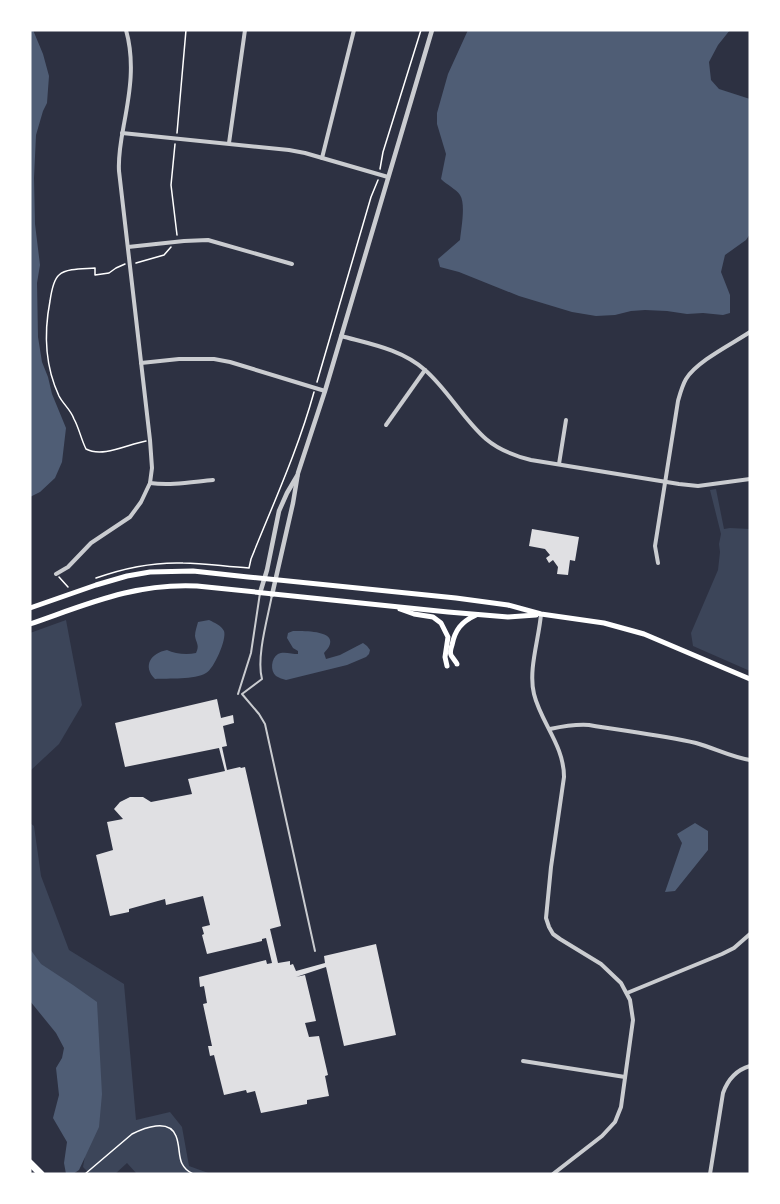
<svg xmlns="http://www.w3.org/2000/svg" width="780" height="1204" font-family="'Times New Roman',serif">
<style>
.green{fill:#3c4559}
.water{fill:#4f5d75}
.building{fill:#e0e0e3}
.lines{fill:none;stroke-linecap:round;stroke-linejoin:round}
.path{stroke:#fff;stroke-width:1.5}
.service{stroke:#caccd0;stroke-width:2}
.minor{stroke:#caccd0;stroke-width:4}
.tertiary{stroke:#caccd0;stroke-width:4.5}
.secondary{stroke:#fff;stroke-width:5}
.motorway{stroke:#fff;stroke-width:7}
</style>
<rect width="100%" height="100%" fill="#2d3142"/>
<g class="green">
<polygon points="716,489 724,529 730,528 750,529 750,671 693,646 691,633 718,570 720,552 719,544 721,534 710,490"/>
<polygon points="66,620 82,705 59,744 30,771 30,633"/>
<polygon points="30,823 34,826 41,876 69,950 124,984 136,1120 170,1112 182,1127 189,1166 211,1174 137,1174 127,1163 115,1174 90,1174 83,1167 94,1107 30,958"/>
</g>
<g class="water">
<polygon points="30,30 33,30 43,54 49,76 47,103 43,111 36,135 34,178 35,224 40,265 37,283 38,337 42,362 48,377 52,394 66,428 62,462 55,478 40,492 30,497"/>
<path d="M468 30H730L718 45 709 62 711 80 719 89 750 99V234L746 240 725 255 721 272 730 295V313L723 315 703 313 687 314 667 311 645 310 631 311 615 315 596 316 572 312 519 296 459 272 440 267 438 259 460 240C461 229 466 204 460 195 456 189 447 185 441 179L446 154 437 124V113L448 74Z"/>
<path d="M209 620C215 623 221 625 224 631 227 639 214 669 206 673 195 680 168 678 155 679 142 666 151 653 167 650 175 654 187 655 196 653 200 645 196 643 195 636 195 631 197 626 198 622Z"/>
<path d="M293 631C302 631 334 630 330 644 329 648 326 650 324 653L326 659 340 655 363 643 367 646 370 650 369 654 366 657 347 665 286 680C283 679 279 678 276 676 270 671 271 658 278 654 283 651 292 654 298 654V651L293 648 287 638 288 633Z"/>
<polygon points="695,823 708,831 708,850 675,891 665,892 682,843 677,834"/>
<polygon points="30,949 41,964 73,985 97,1002 102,1094 99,1127 79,1170 73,1174 66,1174 64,1163 67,1142 53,1118 59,1095 56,1068 62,1058 64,1048 56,1033 30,1001"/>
</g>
<g class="building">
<polygon points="532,529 579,537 575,561 570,560 568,575 557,574 558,567 553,560 549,563 546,558 550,555 545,549 529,546"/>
<polygon points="217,699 221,718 233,715 234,723 223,726 227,746 222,747 227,770 240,767 241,768 245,767 281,926 270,929 278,963 290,961 290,965 293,964 296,971 325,963 324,956 376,944 396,1035 344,1046 326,967 296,977 305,975 316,1021 305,1023 309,1037 319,1036 328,1075 325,1076 329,1096 307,1100 307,1104 261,1113 255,1091 247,1093 246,1090 224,1095 214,1055 210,1056 208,1046 212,1046 203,1004 207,1003 204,986 200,987 199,977 266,960 267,964 272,963 266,938 262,939 262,941 207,954 202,935 204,934 202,927 210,925 203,896 166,905 165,899 129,909 129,912 110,916 96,855 113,850 107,822 123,819 114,809 120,802 130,797 143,797 151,802 192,794 188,779 225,771 219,748 125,767 115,723"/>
</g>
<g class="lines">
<g class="path">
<polyline points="177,133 186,30"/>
<polyline points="175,144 171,185 177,235"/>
<polyline points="380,169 383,152 421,30"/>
<polyline points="136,263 164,255 171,247"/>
<path d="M125 264 116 268 109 273 95 275V268C84 269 67 268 59 275 53 280 51 294 50 301 44 332 45 366 59 396 63 404 71 410 74 419 79 428 81 439 86 449 103 458 128 444 146 441"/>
<polyline points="317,382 371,197 378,180"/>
<polyline points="59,577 68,587"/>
<path d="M96 578C124 568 153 562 183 563 205 563 227 567 249 568L251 559C273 504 298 450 314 392"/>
<path d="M85 1174 132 1134C144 1128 169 1118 176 1136 182 1151 175 1165 193 1174"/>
</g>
<g class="service">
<path d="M272 595C268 617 256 657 262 679L242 694 259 714 265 724 315 951"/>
<polyline points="238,694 251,653 260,593"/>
</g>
<g class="minor">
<polyline points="122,133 289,150 305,153 388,177"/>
<polyline points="229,143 245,30"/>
<polyline points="322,158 354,30"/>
<polyline points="128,247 184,241 208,240 292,264"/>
<path d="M341 336C370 344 401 349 425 370 448 390 463 419 486 439 499 450 515 456 531 460L679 484 698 486 750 479"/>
<polyline points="141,363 179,359 214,359 230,362 325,391"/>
<polyline points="386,425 425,370"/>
<polyline points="559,464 566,420"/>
<path d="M150 483C171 486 192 482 213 480"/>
<path d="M658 563 655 546 678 401C680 394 682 386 686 379 697 361 732 344 750 332"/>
<path d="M56 574 68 567 91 543 130 517 141 502 150 483 152 468 150 440 119 171C118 155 121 140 124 124 130 92 135 62 126 30"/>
<path d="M541 614C539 639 528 670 534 694 541 723 564 745 564 777L551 867 546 918 549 927 553 934 560 939 601 964 621 983 630 1000 633 1020 621 1107 615 1122 602 1136 553 1174"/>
<path d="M550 729C564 726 575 724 589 725 624 731 661 735 696 743 714 748 731 757 750 760"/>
<polyline points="627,993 722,954 734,948 750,934"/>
<polyline points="523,1061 625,1077"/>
<path d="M710 1174 723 1093C728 1079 736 1070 750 1066"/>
</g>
<g class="tertiary">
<polyline points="260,593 267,570 279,511 287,493 297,476"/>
<polyline points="272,595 293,503 298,473 325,391 432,30"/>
</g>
<g class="secondary">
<polyline points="30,608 96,585 127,576 150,572 193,571 248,577 456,598 508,605 541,614 604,623 644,634 750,679"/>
<polyline points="400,609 414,614 433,617 441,623 448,637 445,657 447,666"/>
<path d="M30 624C88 604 134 583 197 586L448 612 508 617 536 615"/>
<path d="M457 664C457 663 451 656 451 655 450 653 451 648 452 645 455 630 461 622 476 615"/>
</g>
<polyline class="motorway" points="30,1163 41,1174"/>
</g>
<rect width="780" height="1204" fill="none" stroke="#ffffff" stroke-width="63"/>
</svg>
